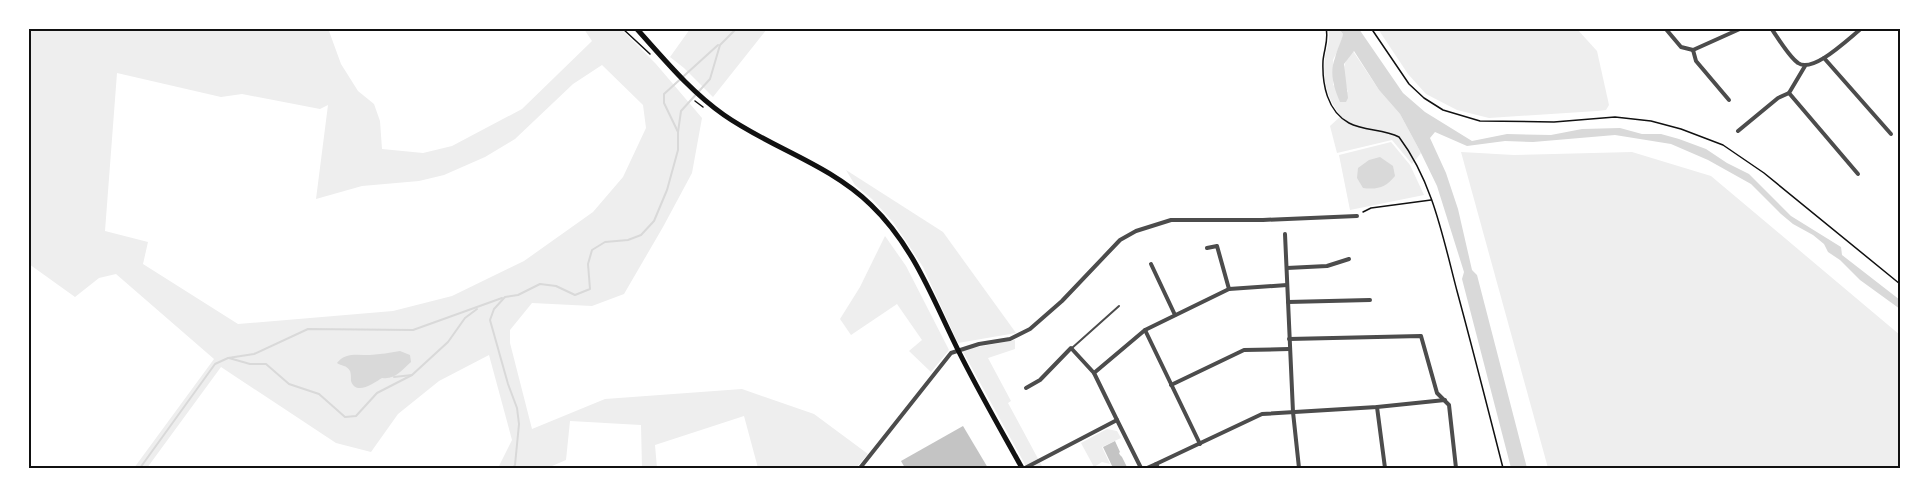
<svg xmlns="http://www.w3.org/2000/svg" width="1929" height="497" font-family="Quicksand,sans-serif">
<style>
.green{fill:#eee;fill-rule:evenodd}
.water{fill:#d9d9d9}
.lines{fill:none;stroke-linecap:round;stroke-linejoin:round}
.stream{stroke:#d9d9d9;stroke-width:2}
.building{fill:#c4c4c4}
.path{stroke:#111;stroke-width:1.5}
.service{stroke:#4c4c4c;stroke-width:2}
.minor{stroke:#4c4c4c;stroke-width:4}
.secondary{stroke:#111;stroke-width:5}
.neatline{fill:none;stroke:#111;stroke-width:2}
</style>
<rect width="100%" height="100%" fill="#fff"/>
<g class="green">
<path d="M29 29H325L329 31 341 64 358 91 374 104 380 121 382 149 423 153 452 146 522 109 592 41 584 29H621L656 64 702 118 692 173 663 227 624 294 592 306 532 303 510 330V343L532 429 605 399 742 389 814 414 868 454 856 468H758L744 416 655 445 657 468H642L641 425 570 421 566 460 552 466V468H498L512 440 489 355 439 381 398 414 371 452 336 443 221 367 147 468H134L214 359 116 274 99 278 75 297 29 264ZM602 65 643 105 646 128 623 177 593 212 524 261 452 296 393 311 238 324 143 264 148 242 105 231 117 73 221 97 242 94 320 109 328 105 316 199 362 186 419 181 444 175 485 157 515 139 573 84Z"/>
<polygon points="690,29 690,28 767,29 713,97 684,68 670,57"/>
<path d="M1328 29H1339L1343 34 1341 43 1333 60V85L1348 92C1343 77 1341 62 1353 51L1379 90 1400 114 1421 153 1412 164 1392 140 1337 153 1330 126 1341 116C1327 99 1322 79 1325 57 1327 47 1331 39 1328 29Z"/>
<polygon points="1378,29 1577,29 1597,51 1609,105 1606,110 1597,111 1489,118 1457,110 1426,94 1408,74"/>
<polygon points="1391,142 1410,165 1424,195 1350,210 1339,155"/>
<polygon points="1461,152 1514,155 1632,152 1711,176 1900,335 1900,468 1548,468"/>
<polygon points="846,170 943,232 1016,333 958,343 923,267 908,244 893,222 872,199 855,185"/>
<polygon points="885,236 906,266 949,350 931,372 909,351 922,340 897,304 851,335 840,319 860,287"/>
<polygon points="1015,340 1015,349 988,358 1011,401 1008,403 1043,468 1027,468 962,350"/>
<polygon points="1107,429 1117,431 1121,438 1102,447 1110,464 1102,462 1094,467 1081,443"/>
</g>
<g class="water">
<path d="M1339 29H1359L1403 93 1425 112 1472 141 1507 134 1551 135 1582 129 1620 128 1642 134H1661L1679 139 1706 149 1727 163 1749 174 1791 216 1841 247 1842 255 1900 300V309L1860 280 1840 260 1828 252 1824 244 1813 235 1793 224 1781 214 1751 184 1708 160 1671 144 1615 135 1533 142 1505 141 1467 146 1435 132 1430 138 1446 173 1458 209 1472 270 1477 275 1527 468H1511L1462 279 1464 272 1437 186 1421 153 1400 114 1379 90 1354 51 1344 64 1348 98 1346 102H1340C1334 88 1329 73 1335 58 1337 49 1341 43 1343 34Z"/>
<path d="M1380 157 1393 166 1395 176C1386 187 1378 190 1363 188L1357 178 1358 168 1369 160Z"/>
<path d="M400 351 410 355 411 362C402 370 395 380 382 378 374 383 356 396 351 381 351 378 351 373 350 371 347 365 341 366 337 363 345 352 358 355 370 355 380 354 390 353 400 351Z"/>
</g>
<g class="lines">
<g class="stream">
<polyline points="678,132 664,103 664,94 718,45"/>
<polyline points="229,358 250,364 266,364 289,384 319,394 345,417 356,416 377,393 412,375"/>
<polyline points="394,377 412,375 448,342 465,318 477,309"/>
<polyline points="140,468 215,364 228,358 254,354 308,329 413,330 502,298"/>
<polyline points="513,468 515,465 519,424 517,408 508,384 490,320 494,309 505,297 518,295 540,284 556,286 575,295 590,289 588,264 592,250 605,242 628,240 641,235 654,221 667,190 678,150 678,132 681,111 710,79 720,45 737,28"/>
</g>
</g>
<g class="building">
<polygon points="963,426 988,468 905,468 901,461"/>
<polygon points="1115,441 1120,452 1119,453 1120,455 1122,457 1127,467 1125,468 1113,468 1103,447"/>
</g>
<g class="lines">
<g class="path">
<polyline points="622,28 650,54"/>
<path d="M1326 28C1329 40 1324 49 1323 61 1322 84 1327 111 1349 123 1364 131 1383 129 1399 137 1433 182 1443 238 1457 291 1473 350 1488 409 1503 468"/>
<polyline points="1371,28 1409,84 1424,98 1443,110 1480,121 1554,122 1615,117 1651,121 1681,129 1723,145 1764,173 1900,284"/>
<polyline points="695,101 703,107"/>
<polyline points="1363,212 1371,208 1431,200"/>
</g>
<polyline class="service" points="1072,348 1119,306"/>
<g class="minor">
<polyline points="1665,28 1681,47 1693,50"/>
<path d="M1771 28C1778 38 1789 57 1798 63 1813 74 1849 38 1862 28"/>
<polyline points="1693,50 1696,61 1729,100"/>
<polyline points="1693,50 1742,28"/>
<polyline points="1824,58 1891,134"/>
<polyline points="1805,66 1789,93 1858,174"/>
<polyline points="1738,131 1778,98 1789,93"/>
<polyline points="1900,221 1900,220"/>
<polyline points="1285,234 1293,412 1299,468"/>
<polyline points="1207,248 1217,246 1229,289"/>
<polyline points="1151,264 1175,315"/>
<polyline points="1287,268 1327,266 1349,259"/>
<polyline points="1288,302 1370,300"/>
<polyline points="1145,330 1200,444"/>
<polyline points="1289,339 1421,336 1437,393 1449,405 1456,468"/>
<polyline points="1171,385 1244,350 1289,349"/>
<polyline points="1026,388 1040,380 1071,348 1094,373"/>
<polyline points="1377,407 1385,468"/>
<polyline points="1117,420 1094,373 1145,330 1229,289 1287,285"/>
<polyline points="1156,464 1262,414 1377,407 1445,400"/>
<polyline points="860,468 951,353 979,344 1010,339 1030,329 1062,301 1120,240 1136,231 1171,220 1263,220 1357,216"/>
<polyline points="1025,468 1117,420 1141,468"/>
<polyline points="1147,468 1156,464 1158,468"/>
</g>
<path class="secondary" d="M636 28C664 59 690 91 724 115 771 148 829 164 871 205 914 246 933 300 959 352 979 392 1001 430 1022 468"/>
</g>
<rect width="1929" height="497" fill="none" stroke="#ffffff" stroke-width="60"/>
<rect x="30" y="30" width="1869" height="437" class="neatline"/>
</svg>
